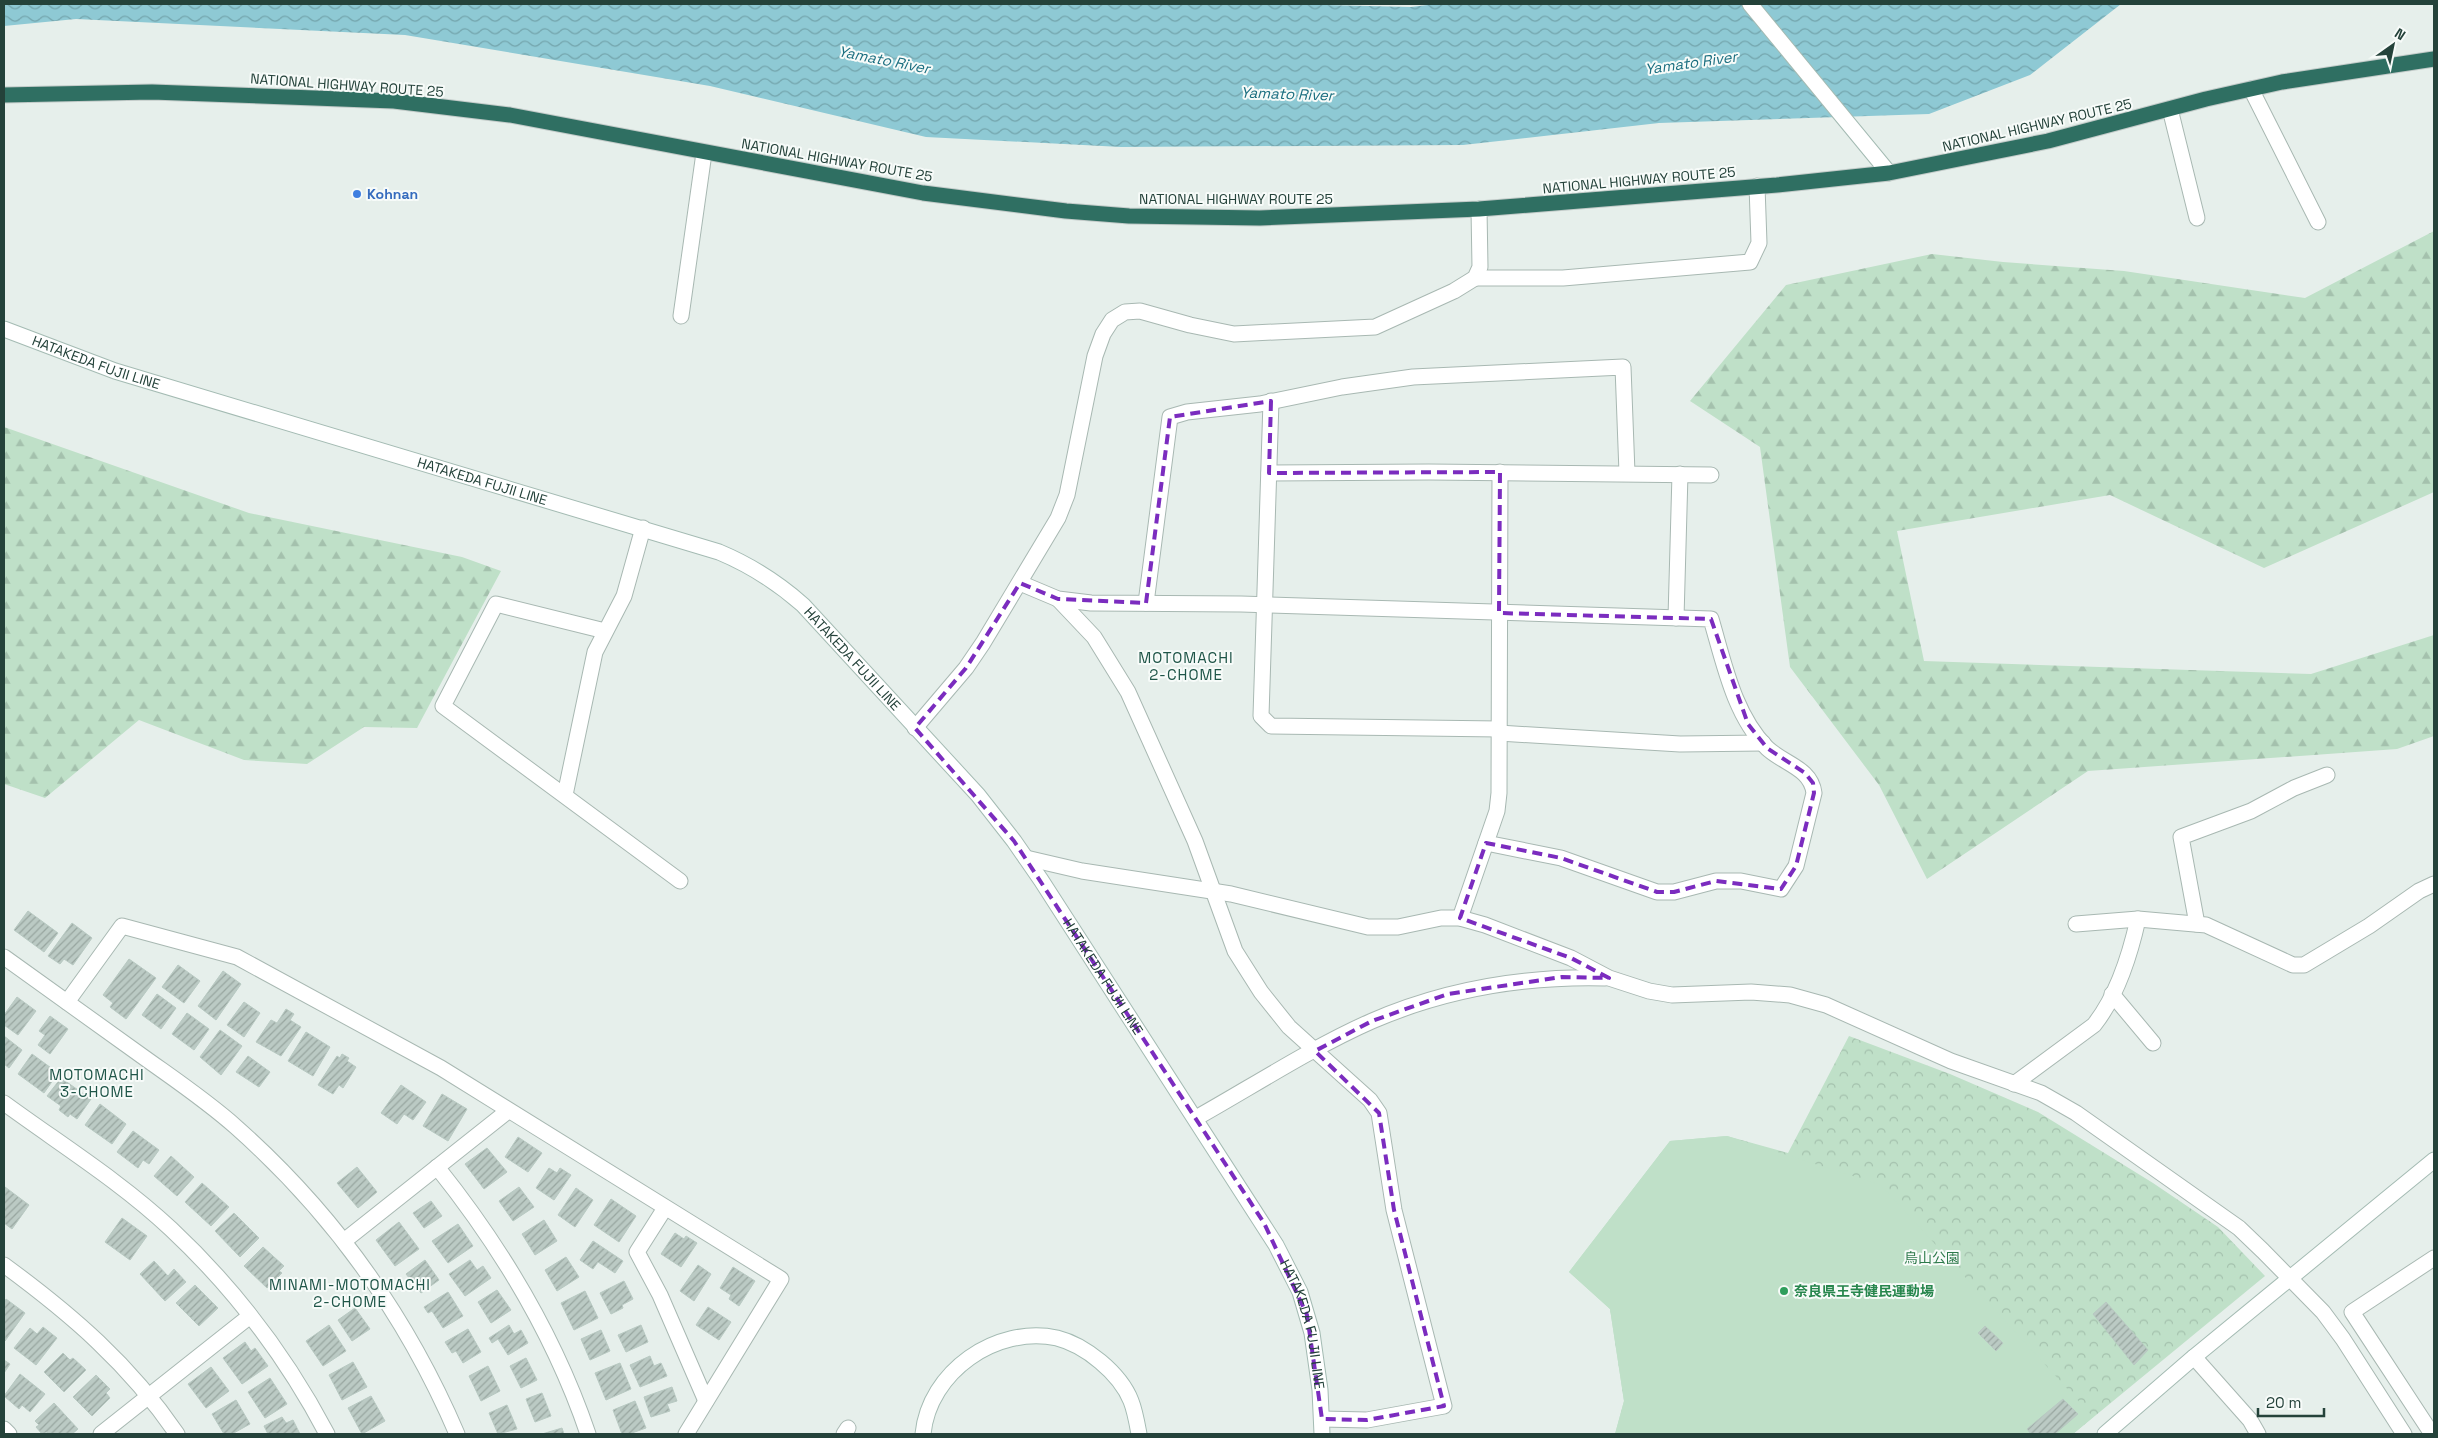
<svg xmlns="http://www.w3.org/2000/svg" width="2438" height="1438" font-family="'Space Grotesk','Noto Sans JP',sans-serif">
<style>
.forest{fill:url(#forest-firs)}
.park{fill:url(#park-crowns)}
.pitch{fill:#bfe0c8}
.water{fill:url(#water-waves)}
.building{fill:url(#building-hatch);stroke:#b8c9c2}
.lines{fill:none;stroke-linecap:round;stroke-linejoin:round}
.street-casing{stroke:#a8b8b2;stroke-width:17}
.secondary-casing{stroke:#a4bbb3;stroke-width:17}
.highway-casing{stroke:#c2cac8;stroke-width:17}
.street{stroke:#fff;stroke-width:15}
.secondary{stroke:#fff;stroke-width:15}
.highway{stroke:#2f6f62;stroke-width:15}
.marked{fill:none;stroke:#7b2cbf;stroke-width:4;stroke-dasharray:10 6;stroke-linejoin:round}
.shop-dot{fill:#3f7fe0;stroke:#f7fbf9;stroke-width:2}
.leisure-dot{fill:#2e9e5b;stroke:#f7fbf9;stroke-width:2}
.labels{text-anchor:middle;stroke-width:4;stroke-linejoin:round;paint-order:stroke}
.street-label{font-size:14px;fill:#24423a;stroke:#f7fbf9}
.shop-label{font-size:14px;font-weight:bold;fill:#366cbe;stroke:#f7fbf9;text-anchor:start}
.park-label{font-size:14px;fill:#2d7a4b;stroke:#f7fbf9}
.leisure-label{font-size:14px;font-weight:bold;fill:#27864d;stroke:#f7fbf9;text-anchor:start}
.water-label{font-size:15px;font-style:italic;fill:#1c6f80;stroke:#f7fbf9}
.neighbourhood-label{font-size:15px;letter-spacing:1px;fill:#1f5548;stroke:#f7fbf9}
</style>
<defs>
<pattern id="forest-firs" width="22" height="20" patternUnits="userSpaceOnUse" patternTransform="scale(1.25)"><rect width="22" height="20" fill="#bfe0c8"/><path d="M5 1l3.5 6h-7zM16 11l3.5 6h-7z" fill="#a4c1ad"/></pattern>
<pattern id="park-crowns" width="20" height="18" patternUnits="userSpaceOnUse" patternTransform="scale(1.25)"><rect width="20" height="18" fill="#bfe0c8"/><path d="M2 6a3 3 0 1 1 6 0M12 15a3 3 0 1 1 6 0" fill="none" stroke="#a4c1ad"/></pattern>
<pattern id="water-waves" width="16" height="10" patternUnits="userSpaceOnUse" patternTransform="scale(1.25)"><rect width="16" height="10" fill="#8ec9d4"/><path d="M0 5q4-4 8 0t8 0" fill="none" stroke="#74a5ad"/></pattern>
<pattern id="building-hatch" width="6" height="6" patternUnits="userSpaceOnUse" patternTransform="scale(1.25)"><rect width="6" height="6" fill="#bbcac4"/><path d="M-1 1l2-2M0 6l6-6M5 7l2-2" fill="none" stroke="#98a6a0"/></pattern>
</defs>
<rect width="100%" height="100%" fill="#e6efeb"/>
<g class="forest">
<polygon points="2434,231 2434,492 2264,568 2110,495 1897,531 1924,661 2311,674 2434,635 2434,736 2397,749 2088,771 1927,879 1879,785 1790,667 1760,447 1690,401 1786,285 1932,254 2003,262 2124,271 2305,298"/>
<polygon points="4,427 249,513 462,557 501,571 417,728 364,727 307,764 244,760 139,720 45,798 4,784"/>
</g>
<polygon class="park" points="1849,1036 1950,1074 2038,1112 2153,1183 2218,1227 2265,1276 2073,1434 1615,1434 1624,1401 1610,1309 1569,1272 1670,1141 1727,1136 1788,1153"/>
<polygon class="pitch" points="1727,1136 1881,1185 2093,1417 2073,1434 1615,1434 1624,1401 1610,1309 1569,1272 1670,1141"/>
<polygon class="water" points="4,4 1283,4 1411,7 1436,4 2121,4 2030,75 1929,114 1659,123 1463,145 1121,147 926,137 710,86 405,35 76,19 4,26"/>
<g class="building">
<polygon points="28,911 58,933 44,952 14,930"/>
<polygon points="72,923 92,938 73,965 64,959 60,964 48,956"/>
<polygon points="129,959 156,978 126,1019 110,1007 113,1003 103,995"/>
<polygon points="178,965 200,981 184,1003 162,987"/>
<polygon points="223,971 241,984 216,1020 198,1006"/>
<polygon points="157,994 176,1008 161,1029 142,1015"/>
<polygon points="17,997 36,1011 18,1035 4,1025 4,1015"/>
<polygon points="244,1002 260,1013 244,1037 227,1025"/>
<polygon points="286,1009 294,1014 290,1020 301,1027 281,1056 256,1042 271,1020 277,1023"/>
<polygon points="187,1013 209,1029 194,1050 172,1034"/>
<polygon points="50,1016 68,1029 50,1054 38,1045 45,1035 39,1031"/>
<polygon points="220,1030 242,1046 221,1075 200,1057"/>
<polygon points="306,1032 330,1047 313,1076 288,1061"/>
<polygon points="4,1036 22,1050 9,1068 4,1064"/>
<polygon points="32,1054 58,1073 44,1093 18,1074"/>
<polygon points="342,1054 349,1058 347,1061 356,1067 343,1088 339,1085 333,1094 318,1085 337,1056 340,1058"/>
<polygon points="248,1056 270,1072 259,1087 236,1072"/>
<polygon points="61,1078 91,1099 77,1119 70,1114 68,1117 59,1110 61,1106 47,1096"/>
<polygon points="401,1085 426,1102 413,1120 404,1114 397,1124 381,1113"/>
<polygon points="442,1094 467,1109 448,1141 423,1126"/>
<polygon points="100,1104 126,1124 112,1144 85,1125"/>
<polygon points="133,1131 159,1150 149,1164 143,1160 138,1168 117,1152"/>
<polygon points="518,1137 542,1153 528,1172 505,1157"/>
<polygon points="487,1148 507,1172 484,1189 465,1164"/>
<polygon points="171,1156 194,1177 177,1196 154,1176"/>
<polygon points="357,1167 377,1192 358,1208 337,1183"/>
<polygon points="549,1168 557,1173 560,1168 571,1175 554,1200 536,1188"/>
<polygon points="202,1183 229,1207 211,1226 185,1202"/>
<polygon points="5,1187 29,1205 12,1229 4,1223"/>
<polygon points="519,1187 534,1207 513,1221 499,1201"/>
<polygon points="576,1188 593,1200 575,1227 558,1215"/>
<polygon points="611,1199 636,1216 619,1242 594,1225"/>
<polygon points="431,1201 442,1216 424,1228 413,1213"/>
<polygon points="234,1213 259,1238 240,1257 215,1231"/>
<polygon points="122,1218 147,1236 130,1260 105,1242"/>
<polygon points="544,1220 557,1241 535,1255 522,1234"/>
<polygon points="399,1222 419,1249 395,1266 376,1240"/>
<polygon points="458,1224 473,1246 448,1263 432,1241"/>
<polygon points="675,1233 684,1239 686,1236 697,1243 681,1267 661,1254"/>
<polygon points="593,1241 623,1261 615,1273 598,1262 593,1269 580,1260"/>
<polygon points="263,1247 284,1266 279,1271 282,1273 267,1288 244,1266"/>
<polygon points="566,1257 579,1277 557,1291 545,1270"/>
<polygon points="425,1260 439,1280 421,1293 406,1274"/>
<polygon points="470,1260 477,1270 483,1266 491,1278 465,1296 449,1274"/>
<polygon points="154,1261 168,1276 174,1269 186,1282 165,1301 140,1274"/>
<polygon points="698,1265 711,1274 694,1301 680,1291"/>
<polygon points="733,1267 755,1281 739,1306 729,1299 731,1295 720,1288"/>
<polygon points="624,1281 633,1299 622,1305 623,1308 611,1314 600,1293"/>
<polygon points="195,1285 218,1308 199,1326 176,1303"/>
<polygon points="497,1290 511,1310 491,1323 478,1302"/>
<polygon points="585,1291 598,1318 574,1330 561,1303"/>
<polygon points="448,1292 463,1316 443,1328 432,1311 428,1313 424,1307"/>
<polygon points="6,1299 25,1313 5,1341 4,1303"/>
<polygon points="2106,1302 2148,1350 2134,1365 2093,1314"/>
<polygon points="708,1307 731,1322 719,1340 696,1325"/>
<polygon points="355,1308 370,1329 352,1341 338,1320"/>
<polygon points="329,1325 346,1351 323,1366 306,1341"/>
<polygon points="509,1325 514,1334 521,1330 528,1343 508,1355 498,1339 492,1343 489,1338"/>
<polygon points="641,1325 648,1342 626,1352 618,1335"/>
<polygon points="1985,1326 2003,1343 1996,1351 1978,1333"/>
<polygon points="43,1327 57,1338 36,1365 14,1348 30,1328 37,1334"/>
<polygon points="468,1329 481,1352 463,1363 456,1351 452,1353 445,1342"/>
<polygon points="601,1330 610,1351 590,1360 581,1339"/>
<polygon points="245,1342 251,1351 255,1348 268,1366 242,1384 223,1358"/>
<polygon points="63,1353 70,1360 73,1358 86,1370 64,1392 44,1372"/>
<polygon points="650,1356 654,1366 661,1363 667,1376 640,1387 630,1365"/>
<polygon points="526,1358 537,1380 521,1388 510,1366"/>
<polygon points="4,1360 10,1364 4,1373"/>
<polygon points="353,1362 367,1387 342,1400 329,1375"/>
<polygon points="620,1363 631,1389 606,1400 595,1373"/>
<polygon points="488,1366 500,1391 481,1401 469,1376"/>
<polygon points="211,1367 229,1391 206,1408 188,1384"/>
<polygon points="20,1374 45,1394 30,1412 22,1405 19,1409 4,1396"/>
<polygon points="96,1375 110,1389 106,1393 110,1398 92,1416 73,1397"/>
<polygon points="270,1378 287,1404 265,1418 248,1392"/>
<polygon points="672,1387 677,1401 667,1404 670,1411 651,1417 644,1397"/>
<polygon points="542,1393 551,1416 535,1422 526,1399"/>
<polygon points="371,1396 385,1421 362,1434 348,1408"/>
<polygon points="2063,1399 2078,1414 2055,1434 2031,1434 2027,1429"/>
<polygon points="236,1400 250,1424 232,1434 224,1434 212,1414"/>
<polygon points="635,1401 646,1428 629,1434 622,1434 613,1410"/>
<polygon points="54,1403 78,1429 72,1434 49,1434 47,1432 42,1434 36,1427 39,1425 35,1421"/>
<polygon points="507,1405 517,1429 498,1434 489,1413"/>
<polygon points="282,1417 286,1423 293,1420 300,1434 268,1434 264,1426"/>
<polygon points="562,1428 564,1434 542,1434"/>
</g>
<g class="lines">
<defs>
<g id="street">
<polyline points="2251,89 2318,222"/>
<polyline points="2170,109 2197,218"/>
<polyline points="1475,278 1563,278 1750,262 1759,243 1757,186"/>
<polyline points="681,316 704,153"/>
<polyline points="1271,401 1261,716 1271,726 1499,729"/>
<polyline points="1269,473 1429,472 1711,475"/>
<path d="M1020 583 1058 599 1091 603 1241 604 1711 619C1724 663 1734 715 1767 748 1784 764 1811 768 1814 793L1796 866 1781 889 1741 881H1716L1674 892H1657L1561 858 1486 843"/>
<polyline points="1058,599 1094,637 1128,692 1195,841 1235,951 1261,992 1289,1027 1370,1100 1379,1113 1394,1210 1444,1406 1367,1420 1322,1419"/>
<polyline points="1146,603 1170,417 1187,412 1260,404 1342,387 1413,377 1623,367 1627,473"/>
<polyline points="1676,618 1680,474"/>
<polyline points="605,631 496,604 443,706 680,881"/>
<polyline points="915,728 966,668 983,643 1058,518 1067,495 1095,356 1103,334 1112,320 1125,312 1140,311 1190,325 1234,334 1375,327 1454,291 1475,278 1480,267 1479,209"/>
<polyline points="1499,733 1680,744 1763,743"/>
<polyline points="565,795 595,652 624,596 643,528"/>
<polyline points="1026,858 1082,871 1231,894 1368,927 1398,927 1441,918 1460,918 1485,925 1571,958 1609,978 1649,991 1672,995 1751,992 1790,995 1826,1005 1951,1061 2041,1093 2076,1113 2239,1228 2263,1251 2323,1312 2343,1339 2404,1434"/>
<polyline points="1460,918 1497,811 1499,793 1500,472"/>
<polyline points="2076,924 2138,919 2206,925 2293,965 2304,965 2369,926 2419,891 2434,884"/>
<polyline points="2197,924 2181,837 2251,811 2294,788 2327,775"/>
<path d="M4 957C50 990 96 1023 142 1056 174 1079 207 1101 236 1127 333 1213 406 1315 457 1434"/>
<polyline points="2112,994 2153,1043"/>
<polyline points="67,1002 122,926 237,957 441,1068 781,1279 686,1434"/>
<path d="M2014 1084 2094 1025C2117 996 2130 955 2138 919"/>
<path d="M4 1103C60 1144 121 1182 171 1229 234 1288 287 1358 327 1434"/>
<path d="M1196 1118C1253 1086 1313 1047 1372 1021 1446 989 1526 976 1605 978"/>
<path d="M437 1167C501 1247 555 1337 588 1434"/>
<polyline points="665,1208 637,1252 660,1295 706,1401"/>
<polyline points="344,1241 508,1111"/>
<path d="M4 1265C72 1315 129 1364 177 1434"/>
<polyline points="2194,1357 2250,1420 2258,1434"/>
<polyline points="4,1429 9,1434"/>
<polyline points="101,1434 250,1316"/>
<polyline points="844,1434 848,1428"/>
<polyline points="2432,1434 2352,1312 2434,1258"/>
</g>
<g id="secondary">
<polyline points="1750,4 1889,173"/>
<path id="s1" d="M4 329 115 371 719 552C750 565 777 582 803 605L978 795 1014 841 1041 880 1276 1245 1300 1292 1312 1333 1320 1390 1322 1434"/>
<path d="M923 1434C929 1372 996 1325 1057 1338 1085 1345 1120 1373 1131 1401 1135 1411 1137 1423 1139 1434"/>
<polyline points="2105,1434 2194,1357 2434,1160"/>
</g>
<polyline id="highway" points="4,95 152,92 394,101 510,115 923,193 1066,211 1129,216 1260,218 1479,209 1777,185 1889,173 2048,141 2206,99 2282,82 2434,59"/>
</defs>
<use href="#street" class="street-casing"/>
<use href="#secondary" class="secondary-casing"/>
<use href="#highway" class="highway-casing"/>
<use href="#street" class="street"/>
<use href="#secondary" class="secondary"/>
<use href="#highway" class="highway"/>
</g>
<path class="marked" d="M1271 401 1269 473 1500 472 1499 613 1711 619 1748 724 1767 748 1805 773 1813 783 1814 793 1796 866 1781 889 1716 881 1674 892H1657L1561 858 1486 843 1460 918 1571 958 1609 978 1562 977 1448 994 1372 1021 1315 1051 1379 1113 1394 1210 1444 1406 1367 1420 1322 1419 1307 1315 1264 1223 1014 841 915 728 966 668 1020 583 1058 599 1146 603 1170 417Z"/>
<circle class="shop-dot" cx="357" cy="194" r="5"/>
<circle class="leisure-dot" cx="1784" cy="1291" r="5"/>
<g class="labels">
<g class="street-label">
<text transform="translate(347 85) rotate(4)" y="5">NATIONAL HIGHWAY ROUTE 25</text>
<text transform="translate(2037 125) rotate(-13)" y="5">NATIONAL HIGHWAY ROUTE 25</text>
<text transform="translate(837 160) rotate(10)" y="5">NATIONAL HIGHWAY ROUTE 25</text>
<text transform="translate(1639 180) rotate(-5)" y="5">NATIONAL HIGHWAY ROUTE 25</text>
<text x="1236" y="204">NATIONAL HIGHWAY ROUTE 25</text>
<text dy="5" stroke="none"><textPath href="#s1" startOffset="98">HATAKEDA FUJII LINE</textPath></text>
<text dy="5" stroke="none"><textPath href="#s1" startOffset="502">HATAKEDA FUJII LINE</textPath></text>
<text dy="5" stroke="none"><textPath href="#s1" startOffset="922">HATAKEDA FUJII LINE</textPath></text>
<text dy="5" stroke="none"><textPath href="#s1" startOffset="1328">HATAKEDA FUJII LINE</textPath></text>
<text dy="5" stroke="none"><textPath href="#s1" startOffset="1732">HATAKEDA FUJII LINE</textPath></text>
</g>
<g class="shop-label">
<text x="367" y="199">Kohnan</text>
</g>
<g class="park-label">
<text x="1932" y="1263">烏山公園</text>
</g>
<g class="leisure-label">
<text x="1794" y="1296">奈良県王寺健民運動場</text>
</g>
<g class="water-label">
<text transform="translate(884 60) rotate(11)" y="5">Yamato River</text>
<text transform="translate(1691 63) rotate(-8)" y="5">Yamato River</text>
<text transform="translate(1287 94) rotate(2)" y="5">Yamato River</text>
</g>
<g class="neighbourhood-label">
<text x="1186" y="663">MOTOMACHI<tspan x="1186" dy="17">2-CHOME</tspan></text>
<text x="97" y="1080">MOTOMACHI<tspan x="97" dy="17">3-CHOME</tspan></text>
<text x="350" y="1290">MINAMI-MOTOMACHI<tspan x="350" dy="17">2-CHOME</tspan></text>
</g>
</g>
<rect width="2438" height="1438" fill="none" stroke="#24423a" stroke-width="10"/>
<g transform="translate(2393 45) rotate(33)" stroke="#f7fbf9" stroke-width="4" paint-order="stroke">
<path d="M0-4L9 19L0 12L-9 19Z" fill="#24423a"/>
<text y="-8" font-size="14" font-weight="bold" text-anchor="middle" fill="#24423a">N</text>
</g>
<path d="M2258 1408v8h66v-8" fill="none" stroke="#24423a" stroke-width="2.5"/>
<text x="2266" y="1408" font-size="15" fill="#24423a" stroke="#f7fbf9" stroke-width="4" paint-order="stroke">20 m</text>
</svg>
